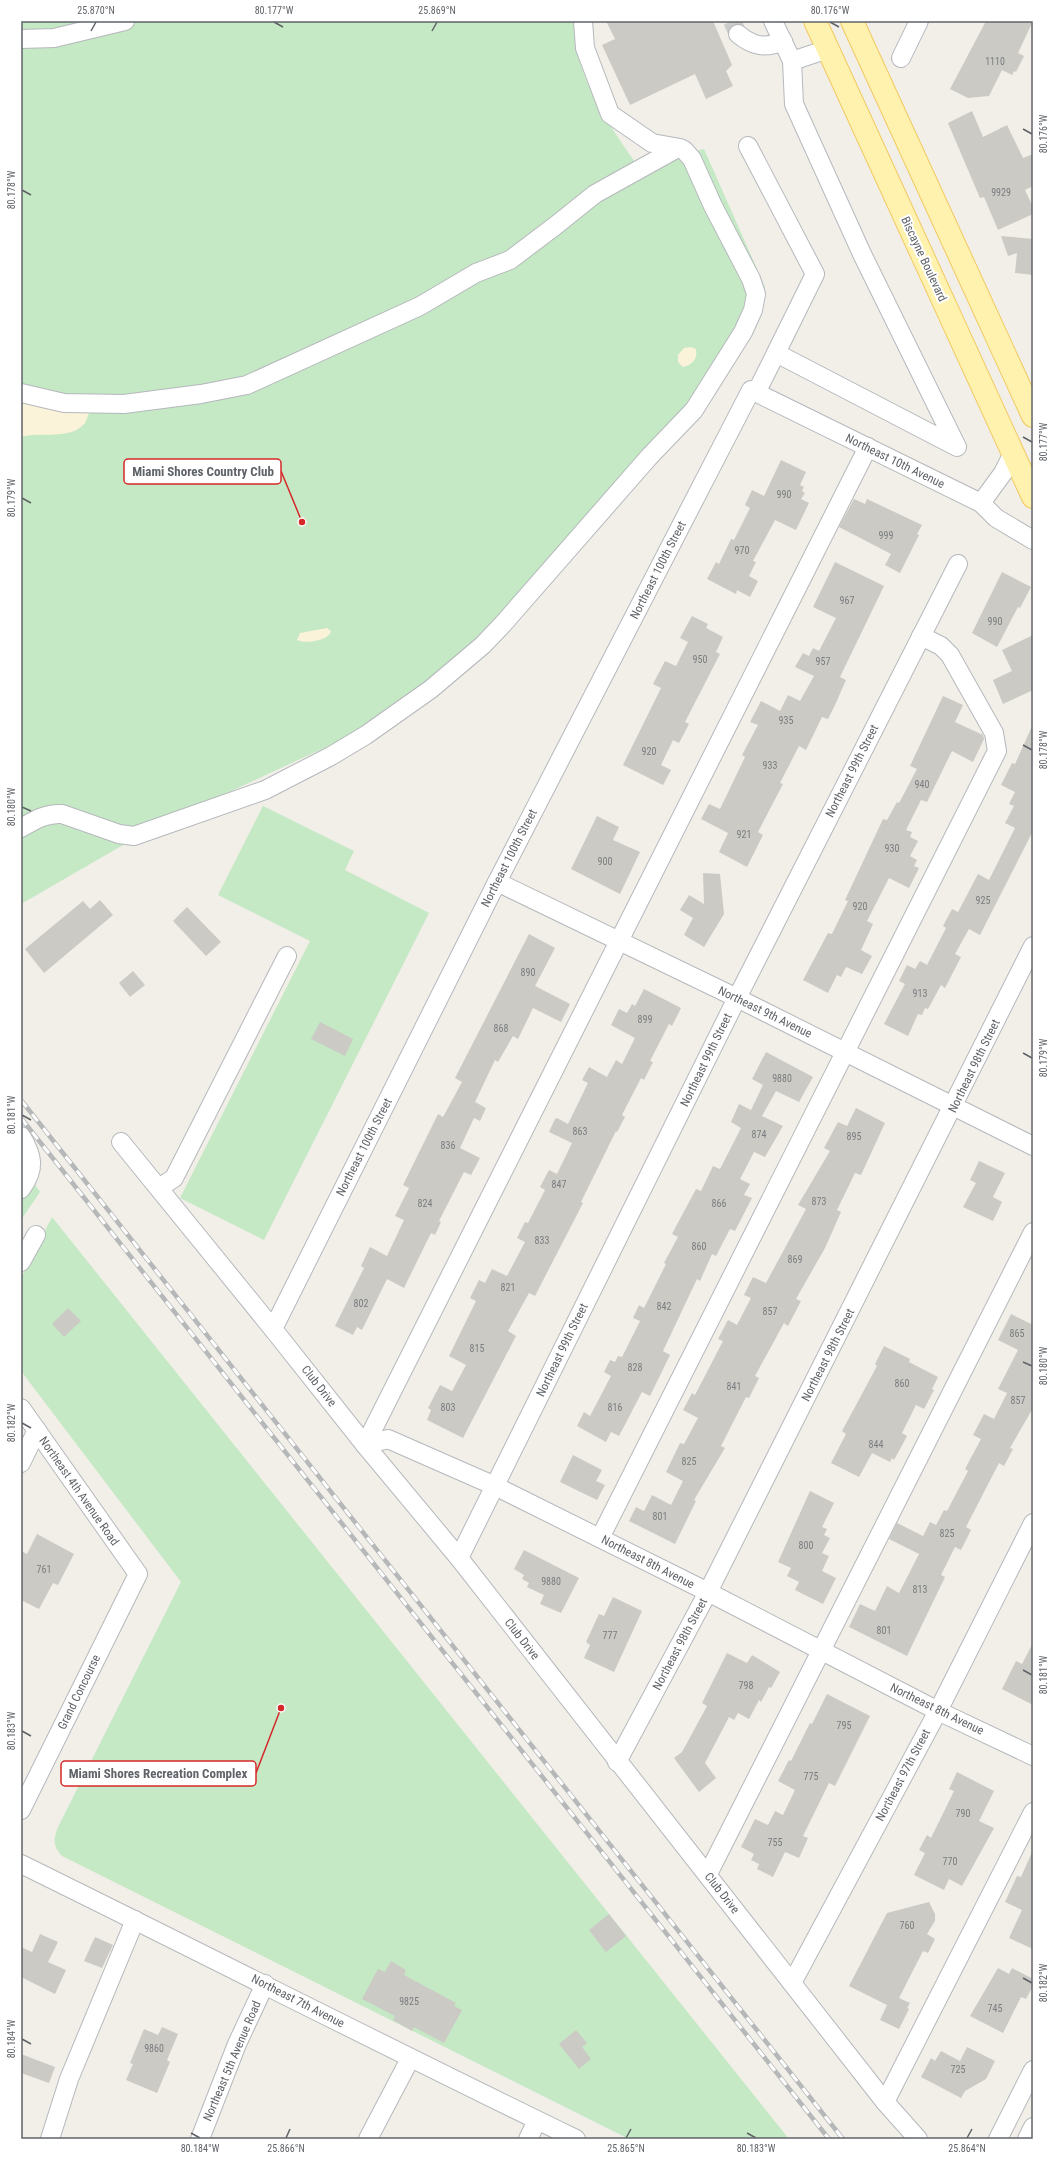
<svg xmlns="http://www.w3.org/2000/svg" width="1054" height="2160" font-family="'Roboto Condensed',sans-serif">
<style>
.green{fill:#c5e8c5}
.sand{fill:#fbf3d9}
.building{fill:#cccac5}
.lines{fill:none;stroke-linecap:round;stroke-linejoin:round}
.minor-tunnel{stroke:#ccccc8;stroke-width:18;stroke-dasharray:18 9;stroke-linecap:butt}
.minor-casing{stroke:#b5b8bc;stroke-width:20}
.major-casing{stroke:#f2c960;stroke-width:24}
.minor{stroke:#fff;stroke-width:18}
.major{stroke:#fff2af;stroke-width:22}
.rail-casing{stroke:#b6b7b8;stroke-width:4.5}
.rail{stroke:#fff;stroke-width:3;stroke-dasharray:9;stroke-linecap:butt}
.ticks{fill:none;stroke:#5f6368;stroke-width:1.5}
.labels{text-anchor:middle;stroke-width:4;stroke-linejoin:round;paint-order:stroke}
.number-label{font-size:10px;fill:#7a7d7f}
.street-label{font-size:12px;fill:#5f6368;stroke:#fff}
.leader{fill:none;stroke:#d62828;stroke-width:1.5}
.callout-dot{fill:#d62828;stroke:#fff;stroke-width:1.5}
.callout{fill:#fff;stroke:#d62828;stroke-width:1.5}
.callout-label{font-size:13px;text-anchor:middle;font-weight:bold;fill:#5f6368}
.neatline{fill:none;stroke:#5f6368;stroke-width:1.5}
.ticks-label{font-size:10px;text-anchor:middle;fill:#5f6368}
</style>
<rect width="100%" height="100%" fill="#f1efe8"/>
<g class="green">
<path d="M21 21H575C570 74 616 135 645 176L678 155 704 149 765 287 743 342 423 702 156 826 21 904Z"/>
<polygon points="263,806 354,851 345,870 429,913 264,1240 180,1198 310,941 218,895"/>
<polygon points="21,1164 40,1192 21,1220"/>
<path d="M52 1217 789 2139H629L62 1856C53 1846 53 1840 58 1827L181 1582 21 1371V1278Z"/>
</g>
<g class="sand">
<path d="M690 347 696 349C698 359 692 365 683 367L678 362V355L684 348Z"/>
<path d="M21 396 90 411C88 415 87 419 85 423 70 441 40 431 21 437Z"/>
<path d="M327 628 331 631 330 634C324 641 305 644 297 640L300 633Z"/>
</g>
<g class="building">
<polygon points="606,21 713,21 732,65 726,71 733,86 706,99 695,74 630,105 602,45 615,39"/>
<polygon points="986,21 1033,21 1018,53 1024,56 1016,72 1014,71 1012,75 1002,70 989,96 968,98 950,89"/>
<polygon points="972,111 983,137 1007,125 1023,158 1033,154 1033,186 1025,190 1033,207 1033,214 998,230 984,197 980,198 948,123"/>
<polygon points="1001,236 1033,239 1033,275 1015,273 1017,253 1008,256"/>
<polygon points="781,460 806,472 800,485 804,487 802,491 805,493 801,499 809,503 796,530 775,520 753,561 756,562 749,576 758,581 750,597 737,590 736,594 707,579 716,562 719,564 731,539 734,540 750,508 745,505 752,490 764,496"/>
<polygon points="854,499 865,504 867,499 922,525 917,534 919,535 900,573 885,565 891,554 839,527"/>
<polygon points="835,562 884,586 840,677 846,680 835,705 828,719 822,717 806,750 799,746 780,783 783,784 758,832 763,835 747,867 719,852 728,833 701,819 709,804 720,809 745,757 742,755 758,725 750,722 761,701 780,711 788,695 800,701 814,676 795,667 803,653 809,656 813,648 819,651 836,618 813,607"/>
<polygon points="1002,572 1031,587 1020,608 1018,607 997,647 972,633"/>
<polygon points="692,616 708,624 706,628 723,637 716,652 720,654 685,722 689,724 679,743 673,740 661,765 671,770 663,785 623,765 661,688 653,684 665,661 676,666 688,642 680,638"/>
<polygon points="1033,635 1033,690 1003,704 993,680 1012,671 1002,650"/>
<polygon points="943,696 963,705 955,722 983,735 984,739 973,762 952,751 927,802 921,800 906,830 912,832 910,837 918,841 910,856 917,860 914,866 919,868 909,888 889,878 867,921 873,924 861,950 872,956 862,974 846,967 841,977 837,975 828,993 803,980 828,933 832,934 848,901 845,900 883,819 887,820 897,802 899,803 917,769 910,766"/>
<polygon points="1033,724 1033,831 980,935 969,929 955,954 961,957 945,988 941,985 928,1009 925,1008 922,1015 918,1014 908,1036 884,1024 905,984 899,981 907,965 915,969 920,961 927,965 946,928 943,926 952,909 958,912 978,874 989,880 1015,828 1005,823 1014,806 1009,804 1015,792 1001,785 1012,763 1015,764"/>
<polygon points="597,816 619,827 613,840 640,852 620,894 571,869"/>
<polygon points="703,873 720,874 724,914 704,947 684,935 693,918 680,910 689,895 704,904"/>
<polygon points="100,900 113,915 44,973 25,949 83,901 90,909"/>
<polygon points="187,907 221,942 206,956 173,921"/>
<polygon points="529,934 555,948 535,986 570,1004 561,1022 533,1008 518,1039 513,1036 498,1062 495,1060 475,1102 486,1108 480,1121 474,1118 460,1148 480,1158 471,1175 464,1172 439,1221 441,1222 435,1235 431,1233 404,1288 387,1279 362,1330 357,1327 353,1335 335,1326 364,1268 361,1266 370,1247 387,1256 404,1220 395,1216 409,1188 403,1185 438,1114 443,1117 462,1082 455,1078"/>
<polygon points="133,971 145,985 130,997 119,983"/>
<polygon points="644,989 681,1008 672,1026 669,1024 650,1061 653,1062 644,1080 641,1078 622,1115 625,1117 617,1132 616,1131 581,1202 583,1203 535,1296 529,1293 508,1331 516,1336 463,1438 427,1420 431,1410 428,1408 440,1385 452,1391 466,1365 449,1356 476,1301 470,1298 479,1280 485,1283 492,1269 507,1276 525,1242 517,1238 525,1222 528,1223 545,1190 540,1187 549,1170 557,1174 572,1143 549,1132 555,1119 557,1118 568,1124 588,1083 582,1080 589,1067 607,1077 616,1060 622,1064 635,1038 611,1025 619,1009 627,1013 632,1004 635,1006"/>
<polygon points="320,1022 353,1039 345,1056 311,1039"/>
<polygon points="766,1052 813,1077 799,1102 776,1091 762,1116 783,1126 765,1157 754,1152 740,1179 750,1184 744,1195 752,1198 735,1231 730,1229 716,1256 712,1254 700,1281 697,1279 663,1351 670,1355 650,1396 642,1392 619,1436 611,1432 606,1442 577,1426 584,1412 590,1416 611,1376 604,1372 610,1360 615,1362 618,1356 622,1357 640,1321 633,1318 639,1305 644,1308 666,1264 664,1263 678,1237 672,1234 696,1189 701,1191 713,1166 720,1169 741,1128 731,1122 739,1104 751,1110 763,1085 752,1079"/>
<polygon points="856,1108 885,1123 861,1175 855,1173 837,1210 841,1212 825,1248 796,1299 801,1301 788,1326 784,1323 755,1376 759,1378 749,1398 746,1397 721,1446 725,1448 694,1500 696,1501 675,1544 629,1521 636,1507 644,1511 652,1495 671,1505 683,1481 666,1472 680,1443 684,1444 698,1418 683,1410 692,1393 695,1395 723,1341 718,1339 728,1320 737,1325 751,1298 744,1295 753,1277 766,1283 806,1209 798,1205 830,1151 824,1148 838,1122 847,1126"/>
<polygon points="979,1161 1005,1173 993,1197 1002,1202 993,1221 963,1207 976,1183 970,1180"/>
<polygon points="68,1308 81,1321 64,1337 52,1324"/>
<polygon points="1011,1314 1031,1324 1033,1321 1033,1408 1010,1448 1013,1449 1004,1466 999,1463 966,1527 971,1530 961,1550 955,1547 941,1575 945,1577 907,1656 849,1627 860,1604 875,1611 887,1586 899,1593 919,1554 889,1539 897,1523 923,1536 930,1522 936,1525 944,1510 947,1511 968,1471 965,1469 981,1439 973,1435 984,1414 994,1419 1007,1393 998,1389 1018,1350 998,1340"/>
<polygon points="884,1346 910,1359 909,1362 938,1377 932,1389 934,1390 924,1409 916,1405 902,1433 907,1436 894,1460 892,1458 890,1462 872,1453 859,1477 831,1463 846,1434 842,1431 877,1366 875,1364"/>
<polygon points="573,1455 602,1470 596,1481 605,1485 597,1500 560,1482"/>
<polygon points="810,1491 834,1503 822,1527 827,1529 824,1535 830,1538 822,1553 829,1556 822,1571 836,1578 823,1604 795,1590 799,1582 787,1576 791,1568 778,1562"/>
<polygon points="37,1534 74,1554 58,1585 53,1583 39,1609 21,1600 21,1551 27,1554"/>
<polygon points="524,1550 579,1578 561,1613 540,1604 544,1595 527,1587 529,1583 522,1579 524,1575 514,1569"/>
<polygon points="613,1597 642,1611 614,1672 584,1658 590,1645 586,1642 599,1614 604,1616"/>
<polygon points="1033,1643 1033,1705 1002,1689 1016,1661 1022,1664"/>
<polygon points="727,1653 747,1663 752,1655 780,1672 771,1688 769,1687 761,1702 759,1700 749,1719 738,1713 734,1720 729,1717 705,1763 716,1778 699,1792 674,1758 682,1752 707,1706 702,1703"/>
<polygon points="827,1694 870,1716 835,1786 829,1783 803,1836 808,1838 799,1858 785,1852 773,1877 757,1869 759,1864 751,1860 754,1854 741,1847 755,1819 768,1825 775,1811 783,1815 795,1790 778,1781 789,1760 791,1761 810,1723 812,1724"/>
<polygon points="957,1772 994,1791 979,1821 994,1828 962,1886 949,1879 944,1890 914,1875 925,1853 919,1850 927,1835 931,1838 954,1791 949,1789"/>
<polygon points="1033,1850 1033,1949 1009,1938 1022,1910 1005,1902 1017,1876 1021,1877"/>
<polygon points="929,1902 935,1914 935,1921 927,1934 935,1939 928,1953 923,1951 899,1998 910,2003 907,2008 909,2009 899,2029 880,2020 887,2005 849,1986 887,1913"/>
<polygon points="609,1914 626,1936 606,1952 589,1930"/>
<polygon points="40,1934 58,1942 48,1962 66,1970 55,1994 21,1977 21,1947 32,1952"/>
<polygon points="95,1937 113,1945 102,1968 84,1961"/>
<polygon points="391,1961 406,1970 404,1975 456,2003 454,2006 462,2010 444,2043 414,2027 412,2031 393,2020 395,2016 362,1999 378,1969 385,1972"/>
<polygon points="998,1968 1009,1974 1012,1968 1033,1979 1033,1986 1026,1999 1021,1997 1003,2033 970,2016"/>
<polygon points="162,2027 178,2034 167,2060 170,2062 157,2093 126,2080 133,2064 130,2063 144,2029 158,2035"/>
<polygon points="576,2030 587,2043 582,2047 591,2059 579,2069 559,2044"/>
<polygon points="967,2047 995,2061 986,2079 965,2091 961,2098 921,2077 931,2058 935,2061 941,2051 960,2061"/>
<polygon points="21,2054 55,2067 49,2083 21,2073"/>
</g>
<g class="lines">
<polyline class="minor-tunnel" points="732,21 738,34"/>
<defs>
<g id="minor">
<path d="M738 34C752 46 765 49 783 41"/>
<polyline points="21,39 54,38 125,21"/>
<polyline points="901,58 919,21"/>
<polyline points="792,61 828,49"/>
<polyline points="748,146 815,274 776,353 957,447 862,254 794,104 792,61 773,21"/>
<polyline points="21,393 64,403 124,404 201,394 247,385 420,306 476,273 510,260 555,226 595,194 676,149"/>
<polyline points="756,393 776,353"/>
<polyline points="981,503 1003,473 1013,453"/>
<path d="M21 828C35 820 46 813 62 814L119 834 134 836 265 790 331 756 366 735 431 689 483 645 503 624 649 457 694 410 743 332 753 310 756 294 751 279 713 206 692 159 684 150 680 148 652 143 610 114 585 48 583 21"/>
<polyline points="497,882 737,998 1033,1146"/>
<path d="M21 1136C33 1156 36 1169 21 1189"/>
<polyline points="121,1142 273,1329 365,1445 459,1558 885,2102 918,2139"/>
<polyline points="159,1188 174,1178 287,956"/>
<polyline points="21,1262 36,1235"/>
<polyline points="273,1329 497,882 751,390 981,503 996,518 1033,540"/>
<polyline points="21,1408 138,1574 21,1810"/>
<polyline points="365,1445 868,447"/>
<polyline points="365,1445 388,1439 495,1486 708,1592 938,1711 1033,1756"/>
<polyline points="21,1463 37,1430"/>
<polyline points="600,1538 997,751 994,733 950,655 941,646 921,636"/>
<polyline points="459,1558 737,998 958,564"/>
<polyline points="617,1762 708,1592 1033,946"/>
<path d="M21 1864C206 1955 390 2049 576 2139"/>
<polyline points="708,1874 1033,1232"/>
<polyline points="792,1983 938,1711 1033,1523"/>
<polyline points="885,2102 1033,1812"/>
<polyline points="50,2139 69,2079 135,1920"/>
<polyline points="200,2139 237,2044 265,1984"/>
<polyline points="368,2139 410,2059"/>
<polyline points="528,2139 537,2121"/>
<polyline points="998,2139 1033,2070"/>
<polyline points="1027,2139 1033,2127"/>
</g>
<g id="major">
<polyline points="815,21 1033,497"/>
<polyline points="852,21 1033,416"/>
</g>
</defs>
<use href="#minor" class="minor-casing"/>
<use href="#major" class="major-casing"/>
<use href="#minor" class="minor"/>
<use href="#major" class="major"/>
<defs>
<g id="rail">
<polyline points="21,1100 843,2139"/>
<polyline points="21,1118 829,2139"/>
</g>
</defs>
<use href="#rail" class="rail-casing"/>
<use href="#rail" class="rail"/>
</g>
<path class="ticks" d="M274 22 283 27M830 22 839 27M91 31 96 22M432 31 437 22M1023 129 1032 134M22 190 31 195M1023 437 1032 442M22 498 31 503M1023 745 1032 750M22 807 31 811M1023 1053 1032 1058M22 1115 31 1120M1023 1362 1032 1366M22 1423 31 1428M1023 1670 1032 1675M22 1731 31 1736M1023 1978 1032 1983M22 2039 31 2044M191 2133 200 2138M747 2133 756 2138M286 2138 290 2129M626 2138 631 2129M967 2138 972 2129"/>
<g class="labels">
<g class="number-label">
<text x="995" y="65">1110</text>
<text x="1001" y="196">9929</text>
<text x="784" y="498">990</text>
<text x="886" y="539">999</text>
<text x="742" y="554">970</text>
<text x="847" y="604">967</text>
<text x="995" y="625">990</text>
<text x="700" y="663">950</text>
<text x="823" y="665">957</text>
<text x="786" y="724">935</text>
<text x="649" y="755">920</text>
<text x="770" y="769">933</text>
<text x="922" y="788">940</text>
<text x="744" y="838">921</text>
<text x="892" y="852">930</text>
<text x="605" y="865">900</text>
<text x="983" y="904">925</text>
<text x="860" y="910">920</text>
<text x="528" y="976">890</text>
<text x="920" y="997">913</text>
<text x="645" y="1023">899</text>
<text x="501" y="1032">868</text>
<text x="782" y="1082">9880</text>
<text x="580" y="1135">863</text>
<text x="759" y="1138">874</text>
<text x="854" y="1140">895</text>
<text x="448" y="1149">836</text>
<text x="559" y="1188">847</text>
<text x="819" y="1205">873</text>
<text x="425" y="1207">824</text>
<text x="719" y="1207">866</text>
<text x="542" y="1244">833</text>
<text x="699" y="1250">860</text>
<text x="795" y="1263">869</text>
<text x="508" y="1291">821</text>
<text x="361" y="1307">802</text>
<text x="664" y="1310">842</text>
<text x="770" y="1315">857</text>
<text x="1017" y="1337">865</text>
<text x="477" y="1352">815</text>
<text x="635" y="1371">828</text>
<text x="902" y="1387">860</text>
<text x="734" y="1390">841</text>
<text x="1018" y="1404">857</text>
<text x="448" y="1411">803</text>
<text x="615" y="1411">816</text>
<text x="876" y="1448">844</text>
<text x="689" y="1465">825</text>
<text x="660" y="1520">801</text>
<text x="947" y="1537">825</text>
<text x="806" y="1549">800</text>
<text x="44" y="1573">761</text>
<text x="551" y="1585">9880</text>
<text x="920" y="1593">813</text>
<text x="884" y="1634">801</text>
<text x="610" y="1639">777</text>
<text x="746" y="1689">798</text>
<text x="844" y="1729">795</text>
<text x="811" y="1780">775</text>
<text x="963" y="1817">790</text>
<text x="775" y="1846">755</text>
<text x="950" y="1865">770</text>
<text x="907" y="1929">760</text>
<text x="409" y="2005">9825</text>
<text x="995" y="2012">745</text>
<text x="154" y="2052">9860</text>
<text x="958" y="2073">725</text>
</g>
<g class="street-label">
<text transform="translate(924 259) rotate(65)" y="4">Biscayne Boulevard</text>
<text transform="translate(895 461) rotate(26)" y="4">Northeast 10th Avenue</text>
<text transform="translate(658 570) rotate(-63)" y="4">Northeast 100th Street</text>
<text transform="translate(852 771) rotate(-63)" y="4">Northeast 99th Street</text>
<text transform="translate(509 858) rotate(-63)" y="4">Northeast 100th Street</text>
<text transform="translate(765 1012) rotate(26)" y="4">Northeast 9th Avenue</text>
<text transform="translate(706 1060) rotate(-64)" y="4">Northeast 99th Street</text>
<text transform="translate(974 1066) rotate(-64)" y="4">Northeast 98th Street</text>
<text transform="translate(364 1147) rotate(-63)" y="4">Northeast 100th Street</text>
<text transform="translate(562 1350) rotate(-64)" y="4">Northeast 99th Street</text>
<text transform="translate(828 1355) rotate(-63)" y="4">Northeast 98th Street</text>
<text transform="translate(319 1386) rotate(52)" y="4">Club Drive</text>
<text transform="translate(79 1491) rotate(55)" y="4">Northeast 4th Avenue Road</text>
<text transform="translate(648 1562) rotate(27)" y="4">Northeast 8th Avenue</text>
<text transform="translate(522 1639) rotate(52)" y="4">Club Drive</text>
<text transform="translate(680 1644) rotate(-62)" y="4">Northeast 98th Street</text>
<text transform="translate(79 1692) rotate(-64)" y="4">Grand Concourse</text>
<text transform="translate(937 1709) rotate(26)" y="4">Northeast 8th Avenue</text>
<text transform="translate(903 1775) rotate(-62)" y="4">Northeast 97th Street</text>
<text transform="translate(722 1893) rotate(52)" y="4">Club Drive</text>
<text transform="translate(298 2001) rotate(27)" y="4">Northeast 7th Avenue</text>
<text transform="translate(232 2061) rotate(-67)" y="4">Northeast 5th Avenue Road</text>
</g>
</g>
<path class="leader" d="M302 522L281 471M281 1708L256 1773"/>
<g class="callout-dot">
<circle cx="302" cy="522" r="4"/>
<circle cx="281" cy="1708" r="4"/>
</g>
<g class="callout">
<rect x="124" y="459" width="157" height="25" rx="4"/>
<rect x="61" y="1761" width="195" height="25" rx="4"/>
</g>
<g class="callout-label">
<text x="203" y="476">Miami Shores Country Club</text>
<text x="158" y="1778">Miami Shores Recreation Complex</text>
</g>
<rect width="1054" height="2160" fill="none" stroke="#ffffff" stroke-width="44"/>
<rect x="22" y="22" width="1010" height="2116" class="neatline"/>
<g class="ticks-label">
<text x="96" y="14">25.870°N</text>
<text x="274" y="14">80.177°W</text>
<text x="437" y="14">25.869°N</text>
<text x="830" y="14">80.176°W</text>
<text transform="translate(1043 134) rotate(-90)" y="4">80.176°W</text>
<text transform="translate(11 190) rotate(-90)" y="4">80.178°W</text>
<text transform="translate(1043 442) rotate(-90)" y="4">80.177°W</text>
<text transform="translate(11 498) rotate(-90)" y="4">80.179°W</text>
<text transform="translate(1043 750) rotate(-90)" y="4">80.178°W</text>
<text transform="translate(11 807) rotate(-90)" y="4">80.180°W</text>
<text transform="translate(1043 1058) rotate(-90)" y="4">80.179°W</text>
<text transform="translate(11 1115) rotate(-90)" y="4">80.181°W</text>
<text transform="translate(1043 1366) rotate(-90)" y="4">80.180°W</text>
<text transform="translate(11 1423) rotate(-90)" y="4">80.182°W</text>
<text transform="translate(1043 1675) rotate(-90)" y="4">80.181°W</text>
<text transform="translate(11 1731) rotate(-90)" y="4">80.183°W</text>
<text transform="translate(1043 1983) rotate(-90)" y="4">80.182°W</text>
<text transform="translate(11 2039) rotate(-90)" y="4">80.184°W</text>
<text x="200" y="2152">80.184°W</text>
<text x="286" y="2152">25.866°N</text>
<text x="626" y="2152">25.865°N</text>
<text x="756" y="2152">80.183°W</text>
<text x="967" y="2152">25.864°N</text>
</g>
</svg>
